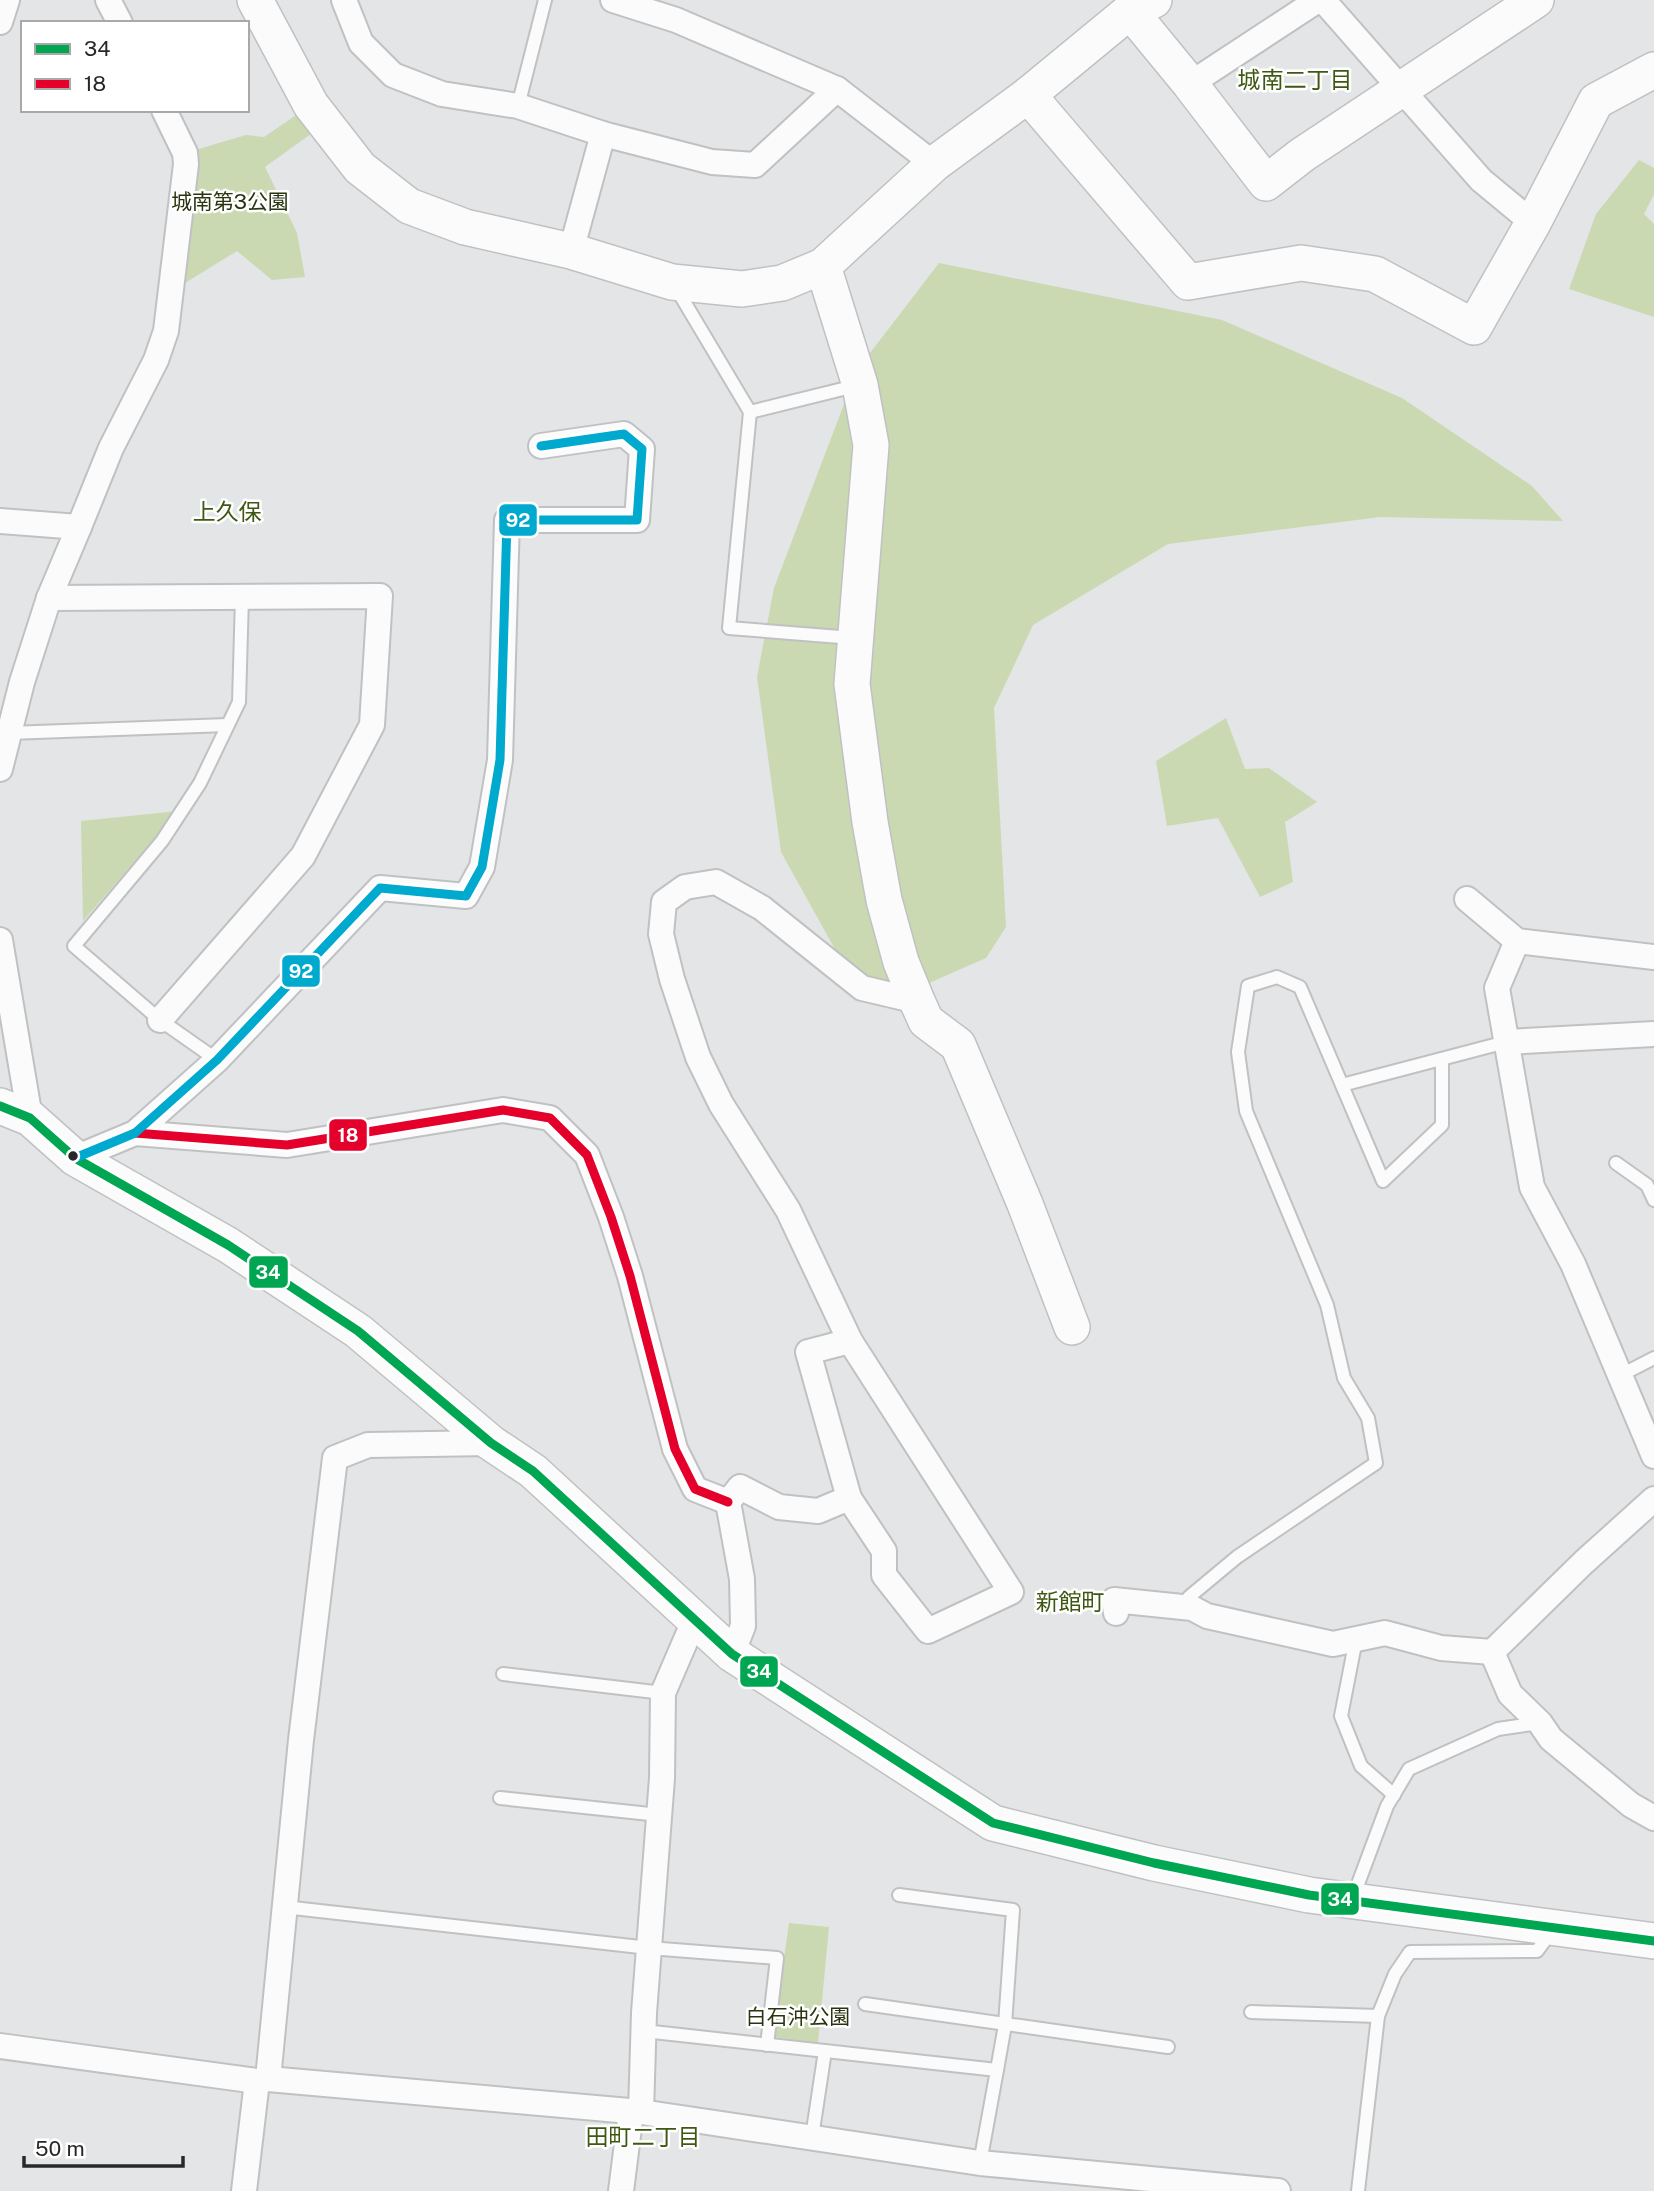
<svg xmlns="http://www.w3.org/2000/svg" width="1654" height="2191" font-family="'Public Sans','Noto Sans JP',sans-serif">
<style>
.green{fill:#cad9b1}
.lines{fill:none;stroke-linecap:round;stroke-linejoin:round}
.lane-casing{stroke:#c0c1c2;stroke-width:16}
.street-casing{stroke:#c0c1c2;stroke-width:28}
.secondary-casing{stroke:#c0c1c2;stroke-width:38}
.lane{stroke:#fbfbfb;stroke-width:12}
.street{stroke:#fbfbfb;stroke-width:24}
.secondary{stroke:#fbfbfb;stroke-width:35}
.bus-1-casing{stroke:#fff;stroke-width:14}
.bus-2-casing{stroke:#fff;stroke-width:14}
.bus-3-casing{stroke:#fff;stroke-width:14}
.bus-1{stroke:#00a651;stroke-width:9}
.bus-2{stroke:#e4002b;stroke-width:9}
.bus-3{stroke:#00a9ce;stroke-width:9}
.bus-dot{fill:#282829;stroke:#fff;stroke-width:2.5}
.labels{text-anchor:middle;stroke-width:5;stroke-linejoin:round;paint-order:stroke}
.park-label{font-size:21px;fill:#293511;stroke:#fff}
.neighbourhood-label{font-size:23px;fill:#3e5812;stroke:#fff}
.line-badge{stroke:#fff;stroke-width:2.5}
.badge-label{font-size:19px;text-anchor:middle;font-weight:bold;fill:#fff}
</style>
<rect width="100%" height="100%" fill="#e4e5e6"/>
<g class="green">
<polygon points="311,105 326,123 265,167 297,233 305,277 272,280 237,251 172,291 185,153 246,135 264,137"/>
<polygon points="1639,160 1654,168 1654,194 1644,214 1654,224 1654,317 1569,289 1596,214"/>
<polygon points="939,263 1222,320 1402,398 1532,486 1563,521 1380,517 1168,544 1033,625 994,708 1006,927 986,958 929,983 856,987 781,852 757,677 774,588 857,370"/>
<polygon points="1226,718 1245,769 1269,768 1317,802 1285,822 1293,882 1260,897 1218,818 1167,826 1156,761"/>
<polygon points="178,811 83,921 81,821"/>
<polygon points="789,1923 829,1927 818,2043 773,2037"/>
</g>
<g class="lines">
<defs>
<g id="lane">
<polyline points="518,106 545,0"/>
<polyline points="676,288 750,412 729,628 853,638"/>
<polyline points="750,412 859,385"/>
<polyline points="9,733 227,725"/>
<polyline points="217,1060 160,1020 74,946 162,841 200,783 239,702 242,597"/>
<polyline points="1342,1085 1506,1042"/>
<polyline points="1616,1163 1647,1185 1654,1200"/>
<polyline points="1621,1375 1654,1358"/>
<polyline points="1192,1608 1189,1597 1237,1557 1376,1463 1368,1418 1344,1378 1327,1305 1246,1111 1238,1052 1248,986 1277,977 1300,987 1383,1181 1442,1125 1442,1059"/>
<polyline points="1356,1639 1341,1716 1361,1766 1394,1795"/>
<polyline points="503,1674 663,1693"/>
<polyline points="500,1798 659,1815"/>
<polyline points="899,1895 1013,1910 1005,2025 997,2070"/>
<polyline points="1352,1900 1387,1806 1409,1769 1498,1729 1539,1723"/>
<polyline points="284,1907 649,1948 777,1958 767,2045"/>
<polyline points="865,2004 1168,2047"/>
<polyline points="1251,2012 1378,2016"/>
<polyline points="644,2031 997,2070 980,2163"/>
<polyline points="812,2137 825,2051"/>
<polyline points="1358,2191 1378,2016 1395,1974 1410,1952 1537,1951 1551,1932"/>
</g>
<g id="street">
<polyline points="108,0 120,23"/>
<polyline points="344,0 361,43 393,75 442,94 518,106 603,134 712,162 755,165 837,89"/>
<polyline points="613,0 676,20 837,89 934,164"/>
<polyline points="1323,0 1481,180 1533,223"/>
<polyline points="0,22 7,0"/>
<polyline points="1190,84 1318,0"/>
<polyline points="571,251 603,134"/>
<polyline points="0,521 79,527 49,598 22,682 0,769"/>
<polyline points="79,527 111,448 156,360 166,331 186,164 185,153 164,110"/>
<polyline points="49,598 380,596 372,725 303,856 160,1020"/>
<polyline points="1467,899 1517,941 1654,957"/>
<polyline points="0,940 30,1118"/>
<polyline points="1517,941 1497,988 1532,1187 1573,1264 1654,1456"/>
<polyline points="1506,1042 1654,1034"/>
<polyline points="135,1133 287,1145 503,1110 550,1118 587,1155 611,1217 630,1276 675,1449 695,1489 728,1502"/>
<polyline points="75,1158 135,1133 217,1060 380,888 466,896 482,867 500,760 507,520 637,520 642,449 624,434 541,446"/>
<polyline points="849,1498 884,1551 884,1575 928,1631 1011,1592 850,1341 788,1210 721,1104 698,1057 672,979 661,934 664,902 685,887 716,882 762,908 862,988 917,1001"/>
<polyline points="728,1502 740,1487 779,1507 818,1511 849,1498 808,1352 850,1341"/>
<polyline points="728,1502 742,1579 743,1626 732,1654"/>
<polyline points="1116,1613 1114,1600 1192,1608 1207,1616 1333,1644 1385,1633 1441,1648 1492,1652 1584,1562 1654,1499"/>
<polyline points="1492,1652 1510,1694 1540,1723 1551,1739 1631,1805 1654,1818"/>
<polyline points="0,2046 257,2081 268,2079 641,2112 980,2163 1278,2191"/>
<polyline points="268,2079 301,1740 335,1458 368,1445 491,1443"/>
<polyline points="641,2112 644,2013 662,1778 663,1693 694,1621"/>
<polyline points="244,2191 257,2081"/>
<polyline points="621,2191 631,2112"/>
</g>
<g id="secondary">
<polyline points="255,0 311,105 360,168 409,206 465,227 571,251 672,282 742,289 782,283 823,266 934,164 1028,95 1130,11 1154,0"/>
<polyline points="1130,11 1190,84 1266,183 1302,155 1536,0"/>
<polyline points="1028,95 1188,282 1301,263 1375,274 1474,327 1533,223 1596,101 1654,70"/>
<polyline points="823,266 860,385 871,445 852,684 870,822 884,900 901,962 917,1001 926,1021 958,1045 1025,1204 1072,1327"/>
<polyline points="0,1106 30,1118 75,1158 228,1245 358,1331 491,1443 533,1471 732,1654 993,1823 1154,1863 1309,1895 1654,1941"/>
</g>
</defs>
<use href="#lane" class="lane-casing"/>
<use href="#street" class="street-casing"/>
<use href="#secondary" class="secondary-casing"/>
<use href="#lane" class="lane"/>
<use href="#street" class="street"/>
<use href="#secondary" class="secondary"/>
<defs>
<polyline id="bus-1" points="0,1106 30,1118 75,1158 228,1245 358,1331 491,1443 533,1471 732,1654 993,1823 1154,1863 1309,1895 1654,1941"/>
<polyline id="bus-2" points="135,1133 287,1145 503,1110 550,1118 587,1155 611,1217 630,1276 675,1449 695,1489 728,1502"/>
<polyline id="bus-3" points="75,1158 135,1133 217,1060 380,888 466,896 482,867 500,760 507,520 637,520 642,449 624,434 541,446"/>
</defs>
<use href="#bus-1" class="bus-1-casing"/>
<use href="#bus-2" class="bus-2-casing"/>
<use href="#bus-3" class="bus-3-casing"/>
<use href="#bus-1" class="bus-1"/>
<use href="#bus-2" class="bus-2"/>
<use href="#bus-3" class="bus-3"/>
</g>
<circle class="bus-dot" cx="73" cy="1156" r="6"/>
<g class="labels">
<g class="park-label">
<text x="230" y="209">城南第3公園</text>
<text x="798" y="2024">白石沖公園</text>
</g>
<g class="neighbourhood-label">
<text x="1295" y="88">城南二丁目</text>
<text x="227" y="520">上久保</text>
<text x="1070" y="1610">新館町</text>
<text x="643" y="2145">田町二丁目</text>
</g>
</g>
<g class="line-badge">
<rect x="498" y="503" width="40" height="34" rx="7" fill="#00a9ce"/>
<rect x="281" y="954" width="40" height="34" rx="7" fill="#00a9ce"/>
<rect x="328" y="1118" width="40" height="34" rx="7" fill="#e4002b"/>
<rect x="248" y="1255" width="41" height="34" rx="7" fill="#00a651"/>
<rect x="739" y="1655" width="40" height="33" rx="7" fill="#00a651"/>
<rect x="1320" y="1882" width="40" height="34" rx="7" fill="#00a651"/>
</g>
<g class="badge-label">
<text x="518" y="527">92</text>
<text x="301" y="978">92</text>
<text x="348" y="1142">18</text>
<text x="268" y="1279">34</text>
<text x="759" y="1678">34</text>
<text x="1340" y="1906">34</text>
</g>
<rect x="21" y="21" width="228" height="91" fill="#ffffff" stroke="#a9a9a9" stroke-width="2"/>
<rect x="35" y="44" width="35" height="10" fill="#00a651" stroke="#a9a9a9" stroke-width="2"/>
<text x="84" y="56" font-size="21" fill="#282829">34</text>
<rect x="35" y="79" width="35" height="10" fill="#e4002b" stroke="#a9a9a9" stroke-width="2"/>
<text x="84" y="91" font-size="21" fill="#282829">18</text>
<path d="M24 2156v10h159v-10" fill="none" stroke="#282829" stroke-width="3.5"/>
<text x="35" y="2156" font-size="21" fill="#282829" stroke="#ffffff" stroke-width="5" paint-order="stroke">50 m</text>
</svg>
